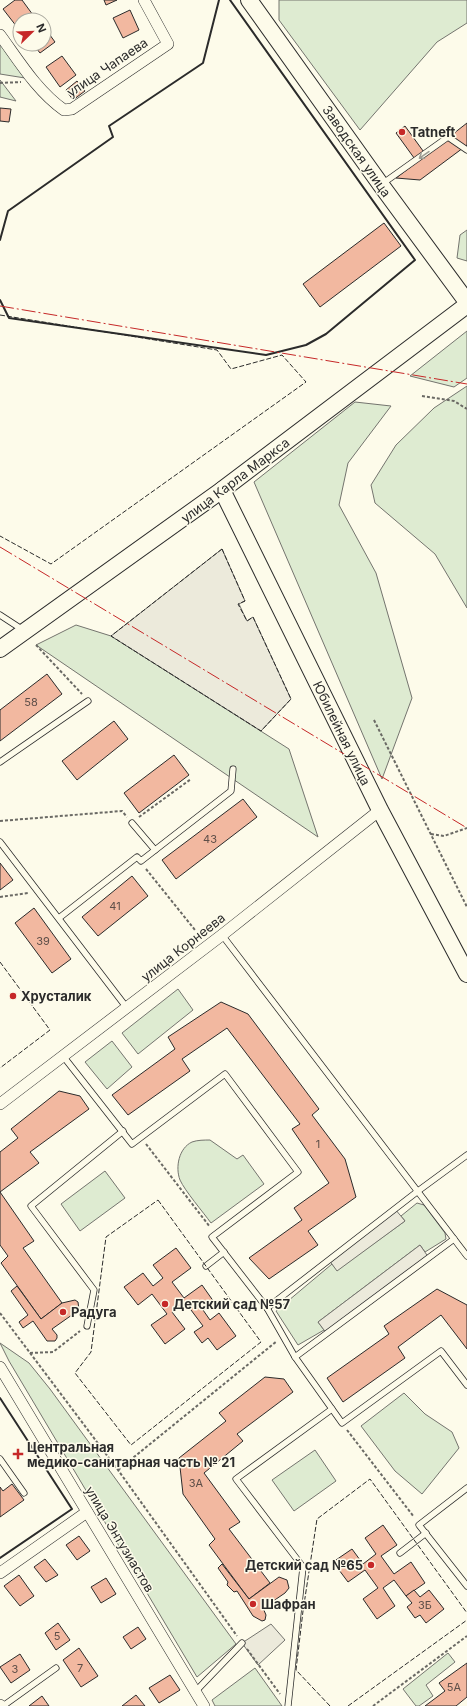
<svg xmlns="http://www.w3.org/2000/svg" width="467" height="1706" font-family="Inter,sans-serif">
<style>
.green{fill:#deebd1;stroke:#74746e}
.parking{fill:#eceadb;stroke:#74746e}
.building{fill:#f2b8a0;stroke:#2b2b2b}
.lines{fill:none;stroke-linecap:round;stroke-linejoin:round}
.lane-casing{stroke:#2b2b2b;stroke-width:7}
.street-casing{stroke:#2b2b2b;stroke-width:12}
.secondary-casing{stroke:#2b2b2b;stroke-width:18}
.path{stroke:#6a6964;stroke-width:2;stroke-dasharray:3 2;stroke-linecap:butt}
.lane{stroke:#fdfbea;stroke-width:5.5}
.street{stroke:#fdfbea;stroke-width:11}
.secondary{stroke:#fdfbea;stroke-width:16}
.fence{stroke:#2b2b2b;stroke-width:1;stroke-dasharray:5 2;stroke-linecap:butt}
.wall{stroke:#2b2b2b;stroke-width:2}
.power{stroke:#c62828;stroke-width:1;stroke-dasharray:14 3 2 3;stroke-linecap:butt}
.oneway{stroke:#9e9d94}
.poi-dot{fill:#c62828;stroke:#fdfbea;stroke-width:1.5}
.labels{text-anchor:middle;stroke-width:3;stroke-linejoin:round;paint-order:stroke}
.number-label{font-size:11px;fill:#5d4e48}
.street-label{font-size:13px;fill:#2b2b2b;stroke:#fdfbea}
.poi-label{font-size:13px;font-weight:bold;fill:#2b2b2b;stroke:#fdfbea;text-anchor:start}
</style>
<rect width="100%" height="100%" fill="#fdfbea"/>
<g class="green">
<polygon points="279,0 467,0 467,23 437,42 360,130 279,20"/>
<polygon points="0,43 25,78 0,74"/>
<polygon points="0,80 16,101 0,97"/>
<polygon points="467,230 467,261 457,258 460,235"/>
<polygon points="467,331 467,378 454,387 410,376"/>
<polygon points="467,386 467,608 435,554 375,503 371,485 396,445 434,408"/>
<polygon points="355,402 391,406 348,463 339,505 376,573 412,698 382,779 254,482"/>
<polygon points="76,625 111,636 289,749 318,837 36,645"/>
<polygon points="178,989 193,1010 138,1054 122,1033"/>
<polygon points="112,1041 132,1067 107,1089 85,1062"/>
<path d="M210 1140 237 1159 243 1155 264 1184 211 1223C203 1212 185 1191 180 1180 175 1167 179 1148 192 1142 197 1140 205 1140 210 1140Z"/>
<polygon points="105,1171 125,1198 80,1231 61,1204"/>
<polygon points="417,1203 424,1205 445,1233 446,1239 425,1252 420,1245 318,1322 324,1330 298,1345 276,1311 332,1264 337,1270 405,1221 401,1216"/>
<polygon points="0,1343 29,1363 50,1389 236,1644 197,1677 9,1361"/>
<polygon points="404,1393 425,1414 452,1432 459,1448 422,1494 395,1471 361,1426"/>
<polygon points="315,1450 336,1481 294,1511 272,1480"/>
<polygon points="448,1653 455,1662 426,1685 433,1696 419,1706 416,1706 403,1689"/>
<polygon points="255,1668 282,1706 215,1706 212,1700"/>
</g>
<g class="parking">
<polygon points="222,549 245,601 239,604 247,621 253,617 291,699 261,731 111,636"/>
<polygon points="395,1209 405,1221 337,1271 329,1260"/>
<polygon points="420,1245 429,1258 327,1334 318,1322"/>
<polygon points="271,1624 285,1640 258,1665 242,1643"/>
</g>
<g class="building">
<polygon points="15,0 22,0 33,15 26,20 20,20 20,24 17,27 3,9"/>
<polygon points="104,0 117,0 106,5"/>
<polygon points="130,10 139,30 123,38 113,18"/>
<polygon points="47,31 55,42 40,53 33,44 44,44 44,33"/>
<polygon points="62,56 76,75 60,87 46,67"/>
<polygon points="77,81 85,91 73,100 66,90"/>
<polygon points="0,108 11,109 9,122 0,121"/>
<polygon points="467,123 467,145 420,180 396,178 417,162 396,133 405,126 426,155"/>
<polygon points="384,223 401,246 320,307 303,284"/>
<polygon points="47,674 62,694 0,741 0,710"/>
<polygon points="114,721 128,739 77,780 62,761"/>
<polygon points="174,755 189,775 139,813 124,793"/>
<polygon points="243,799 257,817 176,879 162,860"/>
<polygon points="0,863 13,880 0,890"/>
<polygon points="132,876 148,896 98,936 82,917"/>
<polygon points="34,908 71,959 52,973 15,923"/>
<polygon points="221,1002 248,1014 319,1109 312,1115 345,1159 356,1197 308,1231 318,1245 269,1279 249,1258 302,1220 294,1208 329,1183 292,1129 300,1124 227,1028 182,1059 190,1071 128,1115 112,1095 175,1049 168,1037"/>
<polygon points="59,1091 80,1096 89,1109 30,1152 39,1163 0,1192 34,1241 23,1248 62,1303 41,1319 1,1263 8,1256 0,1245 0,1152 18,1138 11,1129"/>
<polygon points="176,1248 191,1268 172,1282 184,1298 202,1285 214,1302 203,1310 210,1320 219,1313 236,1336 217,1350 208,1338 202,1343 194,1332 203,1326 185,1302 172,1312 185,1329 165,1344 151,1325 167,1314 152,1294 138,1305 124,1287 143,1273 153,1286 163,1278 153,1265"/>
<polygon points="17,1286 41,1319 62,1303 75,1300 78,1302 79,1310 52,1329 57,1335 57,1338 55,1341 47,1341 33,1321 23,1328 19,1322 28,1315 11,1291"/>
<polygon points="437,1289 467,1305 467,1349 441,1315 398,1347 405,1358 343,1402 327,1378 389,1334 384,1326"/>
<polygon points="265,1377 284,1379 293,1392 237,1434 243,1441 204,1473 240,1522 229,1529 270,1583 249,1599 209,1545 215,1539 183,1494 179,1458 226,1421 219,1413"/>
<polygon points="12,1484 24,1500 0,1517 0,1487 3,1491"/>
<polygon points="383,1525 397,1545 381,1556 394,1574 411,1562 425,1583 406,1596 394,1580 383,1588 395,1606 377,1619 363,1599 378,1588 365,1570 348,1582 333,1562 352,1549 363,1564 376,1554 365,1538"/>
<polygon points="79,1536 90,1551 77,1560 66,1545"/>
<polygon points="45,1559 58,1575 46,1582 34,1567"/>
<polygon points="222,1564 249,1599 279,1577 287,1580 289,1588 285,1593 263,1608 266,1615 265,1620 262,1621 253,1616 237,1591 234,1592 227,1585 228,1582 218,1568"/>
<polygon points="19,1575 34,1596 20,1606 4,1586"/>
<polygon points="106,1578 116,1594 101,1603 91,1587"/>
<polygon points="414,1590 420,1597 429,1590 444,1609 426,1623 420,1615 415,1618 407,1607 412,1603 406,1596"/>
<polygon points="58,1623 70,1640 56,1650 45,1633"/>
<polygon points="138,1627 146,1639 131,1649 123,1637"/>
<polygon points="79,1648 98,1676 81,1687 63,1660"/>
<polygon points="20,1654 30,1670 11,1683 0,1667"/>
<polygon points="467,1663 467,1697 456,1706 425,1706 445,1691 439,1683"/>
<polygon points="170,1675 180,1690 159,1703 149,1688"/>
<polygon points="136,1695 145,1706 122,1706"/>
<polygon points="42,1696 49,1706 29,1706"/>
</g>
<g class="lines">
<defs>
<g id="lane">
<polyline points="382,184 448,137 467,150"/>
<polyline points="0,615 23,630"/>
<polyline points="0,762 88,701"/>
<polyline points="132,823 155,850"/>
<polyline points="0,842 127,1008"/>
<polyline points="59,918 137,857 141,861 231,791 233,769"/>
<polyline points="222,935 467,1256"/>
<polyline points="63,1056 132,1144 225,1074 298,1172 212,1237 267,1308 295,1357 342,1423 441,1351 467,1385"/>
<polyline points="206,1266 224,1252"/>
<polyline points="267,1308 418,1191 467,1155"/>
<polyline points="87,1326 94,1290 31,1206 123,1131"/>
<polyline points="295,1357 454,1239"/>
<polyline points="0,1459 24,1493"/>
<polyline points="467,1488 419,1525 467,1586"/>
<polyline points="400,1553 426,1533"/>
<polyline points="195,1692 242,1643"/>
<polyline points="3,1706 56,1668"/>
<polyline points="288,1706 303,1567 236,1479 332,1409"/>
</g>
<g id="street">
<path d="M0 35C19 61 37 91 64 110L72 109 168 44 144 0"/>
<polyline points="0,1104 222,935 380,810"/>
<polyline points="0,1367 204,1706"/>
<polyline points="0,1573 87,1512"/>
<polyline points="0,1705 1,1706"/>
</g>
<g id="secondary">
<polyline points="249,0 381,185 467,302"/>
<polyline points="222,490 380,810 467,974"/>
<polyline points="0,649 222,490 467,305"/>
</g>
</defs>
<use href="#lane" class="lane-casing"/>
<use href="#street" class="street-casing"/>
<use href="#secondary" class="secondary-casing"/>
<g class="path">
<polyline points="0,83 21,82"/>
<polyline points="422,396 454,401 467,409"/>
<polyline points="36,645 82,694"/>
<polyline points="374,720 467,907"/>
<polyline points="139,817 191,779"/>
<polyline points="0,821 122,811 127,817"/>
<polyline points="431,834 444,836 467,828"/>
<polyline points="146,869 195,930"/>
<polyline points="0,897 28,893"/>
<polyline points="146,1144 210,1227"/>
<polyline points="0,1313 118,1470 237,1636"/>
<polyline points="30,1353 53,1352 80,1331"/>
<polyline points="347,1430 414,1517"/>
<polyline points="118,1470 277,1341"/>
<polyline points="247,1649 280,1694"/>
<polyline points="373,1706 467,1636"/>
</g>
<use href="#lane" class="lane"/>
<use href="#street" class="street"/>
<use href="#secondary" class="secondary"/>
<g class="fence">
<polyline points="0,315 217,350 231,369 282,355 306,382 51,564 0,536"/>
<polygon points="222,549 245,601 238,604 247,621 253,617 291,699 261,731 111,636"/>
<polyline points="0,962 50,1030 0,1068"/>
<polygon points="158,1200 261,1342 131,1445 75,1373 91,1352 106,1237"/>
<polyline points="330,1706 296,1670 303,1611 317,1519 370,1479 467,1613"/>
<polyline points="348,1706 467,1620"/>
</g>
<g class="wall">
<polyline points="0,240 8,211 113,137 109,126 203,63 219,0"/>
<polyline points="0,300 9,318 266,355 306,345 326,334 415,260 230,0"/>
<polyline points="0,1398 72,1509 0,1558"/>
</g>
<g class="power">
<polyline points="0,306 467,384"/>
<polyline points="0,547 467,828"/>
</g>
</g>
<defs><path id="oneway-shaft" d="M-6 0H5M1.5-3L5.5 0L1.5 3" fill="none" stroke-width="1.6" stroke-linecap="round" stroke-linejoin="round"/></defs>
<use class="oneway" href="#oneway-shaft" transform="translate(424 155) rotate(145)"/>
<g class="poi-dot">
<circle cx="402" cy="132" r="4"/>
<circle cx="13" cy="996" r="4"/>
<circle cx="165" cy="1304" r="4"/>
<circle cx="63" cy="1312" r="4"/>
<path d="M16 1448h4v4h4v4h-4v4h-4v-4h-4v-4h4z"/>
<circle cx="371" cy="1565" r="4"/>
<circle cx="253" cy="1604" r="4"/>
</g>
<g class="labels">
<g class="number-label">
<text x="31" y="706">58</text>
<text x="210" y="843">43</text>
<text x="115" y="910">41</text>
<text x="43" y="945">39</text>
<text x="318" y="1148">1</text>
<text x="196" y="1487">3А</text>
<text x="425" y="1609">3Б</text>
<text x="57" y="1640">5</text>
<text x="80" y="1672">7</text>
<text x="15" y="1673">3</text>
<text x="454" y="1691">5А</text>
</g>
<g class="street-label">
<text transform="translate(107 67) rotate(-34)" y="5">улица Чапаева</text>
<text transform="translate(357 151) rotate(55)" y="5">Заводская улица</text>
<text transform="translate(235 480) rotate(-37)" y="5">улица Карла Маркса</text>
<text transform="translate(342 733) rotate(64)" y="5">Юбилейная улица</text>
<text transform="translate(183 947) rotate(-38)" y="5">улица Корнеева</text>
<text transform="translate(120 1539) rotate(59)" y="5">улица Энтузиастов</text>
</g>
<g class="poi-label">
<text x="410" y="137">Tatneft</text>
<text x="21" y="1001">Хрусталик</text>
<text x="173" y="1309">Детский сад №57</text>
<text x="71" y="1317">Радуга</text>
<text x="27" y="1452">Центральная<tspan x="27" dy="15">медико-санитарная часть № 21</tspan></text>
<text x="363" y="1570" text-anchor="end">Детский сад №65</text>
<text x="261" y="1609">Шафран</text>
</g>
</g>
<g transform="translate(32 32) rotate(67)"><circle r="19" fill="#fdfbea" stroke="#a9a89e"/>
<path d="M0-3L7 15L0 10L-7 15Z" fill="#c62828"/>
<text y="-6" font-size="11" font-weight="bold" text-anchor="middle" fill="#2b2b2b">N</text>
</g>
</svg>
